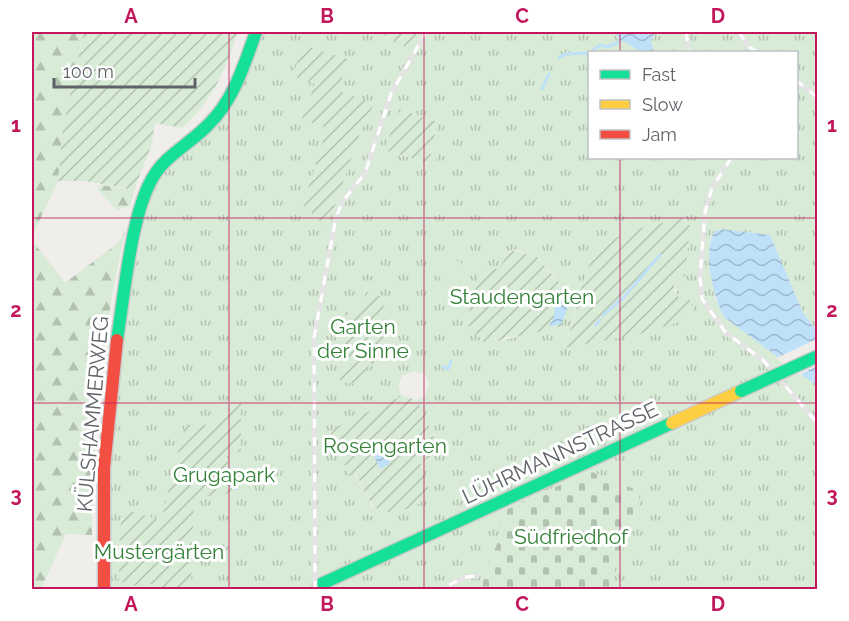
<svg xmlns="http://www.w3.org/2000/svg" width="849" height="621" font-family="Raleway,sans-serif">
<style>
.grass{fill:#d8ebd6}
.forest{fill:url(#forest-firs)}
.cemetery{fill:url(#cemetery-stones)}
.park{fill:url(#park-tufts);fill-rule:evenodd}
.garden{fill:url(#garden-furrows)}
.water{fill:url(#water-waves)}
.pier{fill:#efeeea}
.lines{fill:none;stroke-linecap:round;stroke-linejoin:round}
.stream{stroke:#bfe0f9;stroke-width:3}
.fast-casing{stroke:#cacacb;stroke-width:15}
.slow-casing{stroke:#cacacb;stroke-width:15}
.jam-casing{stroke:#cacacb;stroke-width:15}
.fast{stroke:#16e098;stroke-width:12}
.slow{stroke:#ffcf43;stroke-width:12}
.jam{stroke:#f24e42;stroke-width:12}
.rail-casing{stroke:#e4e4e4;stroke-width:5}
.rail{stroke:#fff;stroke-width:3;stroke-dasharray:9;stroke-linecap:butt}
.fast-bridge-casing{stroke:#cacacb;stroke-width:15;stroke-linecap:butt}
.fast-bridge{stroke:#16e098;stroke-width:12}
.grid{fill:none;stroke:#c2185b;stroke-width:1.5;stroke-opacity:0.55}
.labels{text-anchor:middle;stroke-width:6;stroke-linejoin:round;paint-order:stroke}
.park-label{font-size:21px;fill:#348238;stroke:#fff}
.street-label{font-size:21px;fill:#5f6368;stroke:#fff}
.neatline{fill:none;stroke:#c2185b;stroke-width:2}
.grid-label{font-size:20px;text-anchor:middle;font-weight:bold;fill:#c2185b}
</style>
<defs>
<pattern id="forest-firs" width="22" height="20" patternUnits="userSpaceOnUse" patternTransform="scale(1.5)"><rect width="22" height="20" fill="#d8ebd6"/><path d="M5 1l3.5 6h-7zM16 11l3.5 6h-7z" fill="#b2c2b1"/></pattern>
<pattern id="cemetery-stones" width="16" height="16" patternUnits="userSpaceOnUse" patternTransform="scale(1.5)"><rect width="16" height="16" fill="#d8ebd6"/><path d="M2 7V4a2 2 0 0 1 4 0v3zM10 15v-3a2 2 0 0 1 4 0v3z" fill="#b2c2b1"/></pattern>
<pattern id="park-tufts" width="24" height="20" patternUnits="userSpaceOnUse" patternTransform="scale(1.5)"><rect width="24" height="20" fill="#d8ebd6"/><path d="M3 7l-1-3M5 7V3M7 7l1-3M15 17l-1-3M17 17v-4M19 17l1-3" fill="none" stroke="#b2c2b1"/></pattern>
<pattern id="garden-furrows" width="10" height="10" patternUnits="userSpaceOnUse" patternTransform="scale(1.5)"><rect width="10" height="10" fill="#d8ebd6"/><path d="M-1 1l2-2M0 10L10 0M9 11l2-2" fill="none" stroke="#b2c2b1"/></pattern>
<pattern id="water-waves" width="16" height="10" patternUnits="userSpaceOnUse" patternTransform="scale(1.5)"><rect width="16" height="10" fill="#bfe0f9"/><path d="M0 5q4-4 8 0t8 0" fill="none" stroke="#9eb9cd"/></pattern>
</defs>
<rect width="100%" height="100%" fill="#efeeea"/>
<g class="grass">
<polygon points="746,182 751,183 767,208 776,233 725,227 717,206"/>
<circle cx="449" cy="270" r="14"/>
</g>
<g class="forest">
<polygon points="32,32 84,32 63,128 58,181 32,237"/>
<polygon points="100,185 134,190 130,206 117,210 98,190"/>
<path d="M125 232C102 334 92 431 92 535L66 534 41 589H32V240L65 283 118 243Z"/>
</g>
<polygon class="cemetery" points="590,471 642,492 610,589 478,590 505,524 500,521 499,513"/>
<path class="park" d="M260 32H817V331L803 313 770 235 721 229 714 232 710 240 715 300 817 386V589H610L642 492 590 471 499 513 500 521 505 524 478 589 109 590 110 445 122 332 150 195 170 161 201 138ZM590 52H796V158H590ZM399 109 438 122 430 154 434 165 384 150ZM746 182 751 183 767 208 776 233 725 227 717 206ZM682 218 686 219 674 282 684 320 645 333 564 347C572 330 574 312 580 293 600 232 626 233 682 218ZM514 249 536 256 556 277 537 331 498 342 467 321 481 269H498L509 252ZM450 256 461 263C465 273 461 281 451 283L441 281 436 269 442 258ZM386 298 380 319V366L369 363 362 386 340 381 346 359 347 312 359 315ZM413 371 425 374 429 385 425 396 417 400 441 453 420 462 428 483 421 502 398 511 372 506 331 432 336 427 402 396 398 387 402 376Z"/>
<g class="garden">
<path d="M84 32H238C224 72 214 99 182 128L155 123 152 144 134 190 86 181H58L63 128Z"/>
<polygon points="385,32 418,32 408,47 393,44 394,39 384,35"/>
<polygon points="302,45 348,59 338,91 374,103 359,136 327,228 303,205 327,128 302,119 315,84 293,76"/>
<polygon points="399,109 438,122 430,154 437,156 434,165 384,150"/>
<path d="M682 218 690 226 685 276 675 278 674 289 679 298 688 296 693 309 684 320 645 333 564 348C576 320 578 291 590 264 604 231 653 226 682 218Z"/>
<polygon points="511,250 536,256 571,296 572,300 561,326 524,336 507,337 497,342 495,338 488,346 466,323 481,269 498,269"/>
<polygon points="366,292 386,298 380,319 386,321 391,329 380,367 369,363 362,386 340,381 346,359 340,357 335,350 346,312 359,315"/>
<polygon points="241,395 241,452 225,451 239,492 194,498 191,589 154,589 153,585 142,581 140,587 119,581 120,526 126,510 161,520 185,425 205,425 219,420 218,416"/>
<path d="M402 396 417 400 441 453 420 462C423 469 427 477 428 485 430 508 397 513 380 512L368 499 356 474 350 477 331 433 336 427Z"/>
</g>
<g class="water">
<path d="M614 32H655L651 42 654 52C633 53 630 41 618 40L619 38Z"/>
<path d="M721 229 770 235 803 313 817 331V386L724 317C713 296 703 254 714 232Z"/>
<path d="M561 289 570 301 562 323 549 327C550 324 552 321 553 319 557 309 551 298 561 289Z"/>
<polygon points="382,445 390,464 380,469 371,450"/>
</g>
<polygon class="pier" points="817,339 817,366 799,375 776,358"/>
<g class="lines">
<g class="stream">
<polyline points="591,52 600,45 607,47 619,42"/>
<polyline points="559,58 565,54 590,53"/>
<polyline points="542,89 549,74"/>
<polyline points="603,315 623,298 660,255"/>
<polyline points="596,325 600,320"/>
<polyline points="443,367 448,369 451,361"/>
<polyline points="230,485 231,486"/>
<polyline points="233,487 236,489"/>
</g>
<defs>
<g id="fast">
<path d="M117 340C124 297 131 215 152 179 165 155 190 144 208 125 234 100 244 65 256 32"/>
<polyline points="319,585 672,423"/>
</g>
<polyline id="slow" points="672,423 741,391"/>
<polyline id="jam" points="104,590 104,468 117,340"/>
</defs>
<use href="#fast" class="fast-casing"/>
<use href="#slow" class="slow-casing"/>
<use href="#jam" class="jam-casing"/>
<use href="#fast" class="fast"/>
<use href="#slow" class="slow"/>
<use href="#jam" class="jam"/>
<defs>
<g id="rail">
<polyline points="686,32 689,52"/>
<polyline points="739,32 748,46 757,52"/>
<polyline points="796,80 818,98"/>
<polyline points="731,158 712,188 705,212 700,277 702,299 726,333 763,360 818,424"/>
<polyline points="449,585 465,577 477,576"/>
<polyline points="315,590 314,338 336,217 343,201 365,173 391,94 426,32"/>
</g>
</defs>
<use href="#rail" class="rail-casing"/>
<use href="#rail" class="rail"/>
<defs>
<polyline id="fast-bridge" points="741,391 818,356"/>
</defs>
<use href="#fast-bridge" class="fast-bridge-casing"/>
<use href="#fast-bridge" class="fast-bridge"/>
</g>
<path class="grid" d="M229 32V590M424 32V590M620 32V52M620 158V590M32 218H818M32 403H818"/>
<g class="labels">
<g class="park-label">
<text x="522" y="304">Staudengarten</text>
<text x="363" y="334">Garten<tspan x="363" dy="24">der Sinne</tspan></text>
<text x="385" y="453">Rosengarten</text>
<text x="224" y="482">Grugapark</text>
<text x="571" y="544">Südfriedhof</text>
<text x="159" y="559">Mustergärten</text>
</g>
<g class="street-label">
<text transform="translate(93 414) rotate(-85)" y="7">KÜLSHAMMERWEG</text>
<text transform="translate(560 453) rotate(-25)" y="7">LÜHRMANNSTRASSE</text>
</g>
</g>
<rect width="849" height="621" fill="none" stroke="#ffffff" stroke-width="66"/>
<rect x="588" y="51" width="210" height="108" fill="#ffffff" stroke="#bfc1c3" stroke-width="1.5"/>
<rect x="600" y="70" width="30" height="9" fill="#16e098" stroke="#bfc1c3" stroke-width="1.5"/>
<text x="642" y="81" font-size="18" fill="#5f6368">Fast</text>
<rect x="600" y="100" width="30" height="9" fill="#ffcf43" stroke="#bfc1c3" stroke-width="1.5"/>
<text x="642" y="111" font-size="18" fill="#5f6368">Slow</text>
<rect x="600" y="130" width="30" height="9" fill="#f24e42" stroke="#bfc1c3" stroke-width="1.5"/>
<text x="642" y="141" font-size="18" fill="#5f6368">Jam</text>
<path d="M54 78v9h141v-9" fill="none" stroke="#5f6368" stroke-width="3"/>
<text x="63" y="78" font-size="18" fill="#5f6368" stroke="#ffffff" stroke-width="4.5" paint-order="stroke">100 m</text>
<rect x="33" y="33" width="783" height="555" class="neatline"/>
<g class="grid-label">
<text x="131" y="23">A</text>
<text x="327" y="23">B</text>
<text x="522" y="23">C</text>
<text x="718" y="23">D</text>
<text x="16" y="132">1</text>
<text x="832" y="132">1</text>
<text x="16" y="317">2</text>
<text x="832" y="317">2</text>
<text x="16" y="502">3</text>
<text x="832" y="502">3</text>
<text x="131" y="611">A</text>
<text x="327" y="611">B</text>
<text x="522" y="611">C</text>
<text x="718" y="611">D</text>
</g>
</svg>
